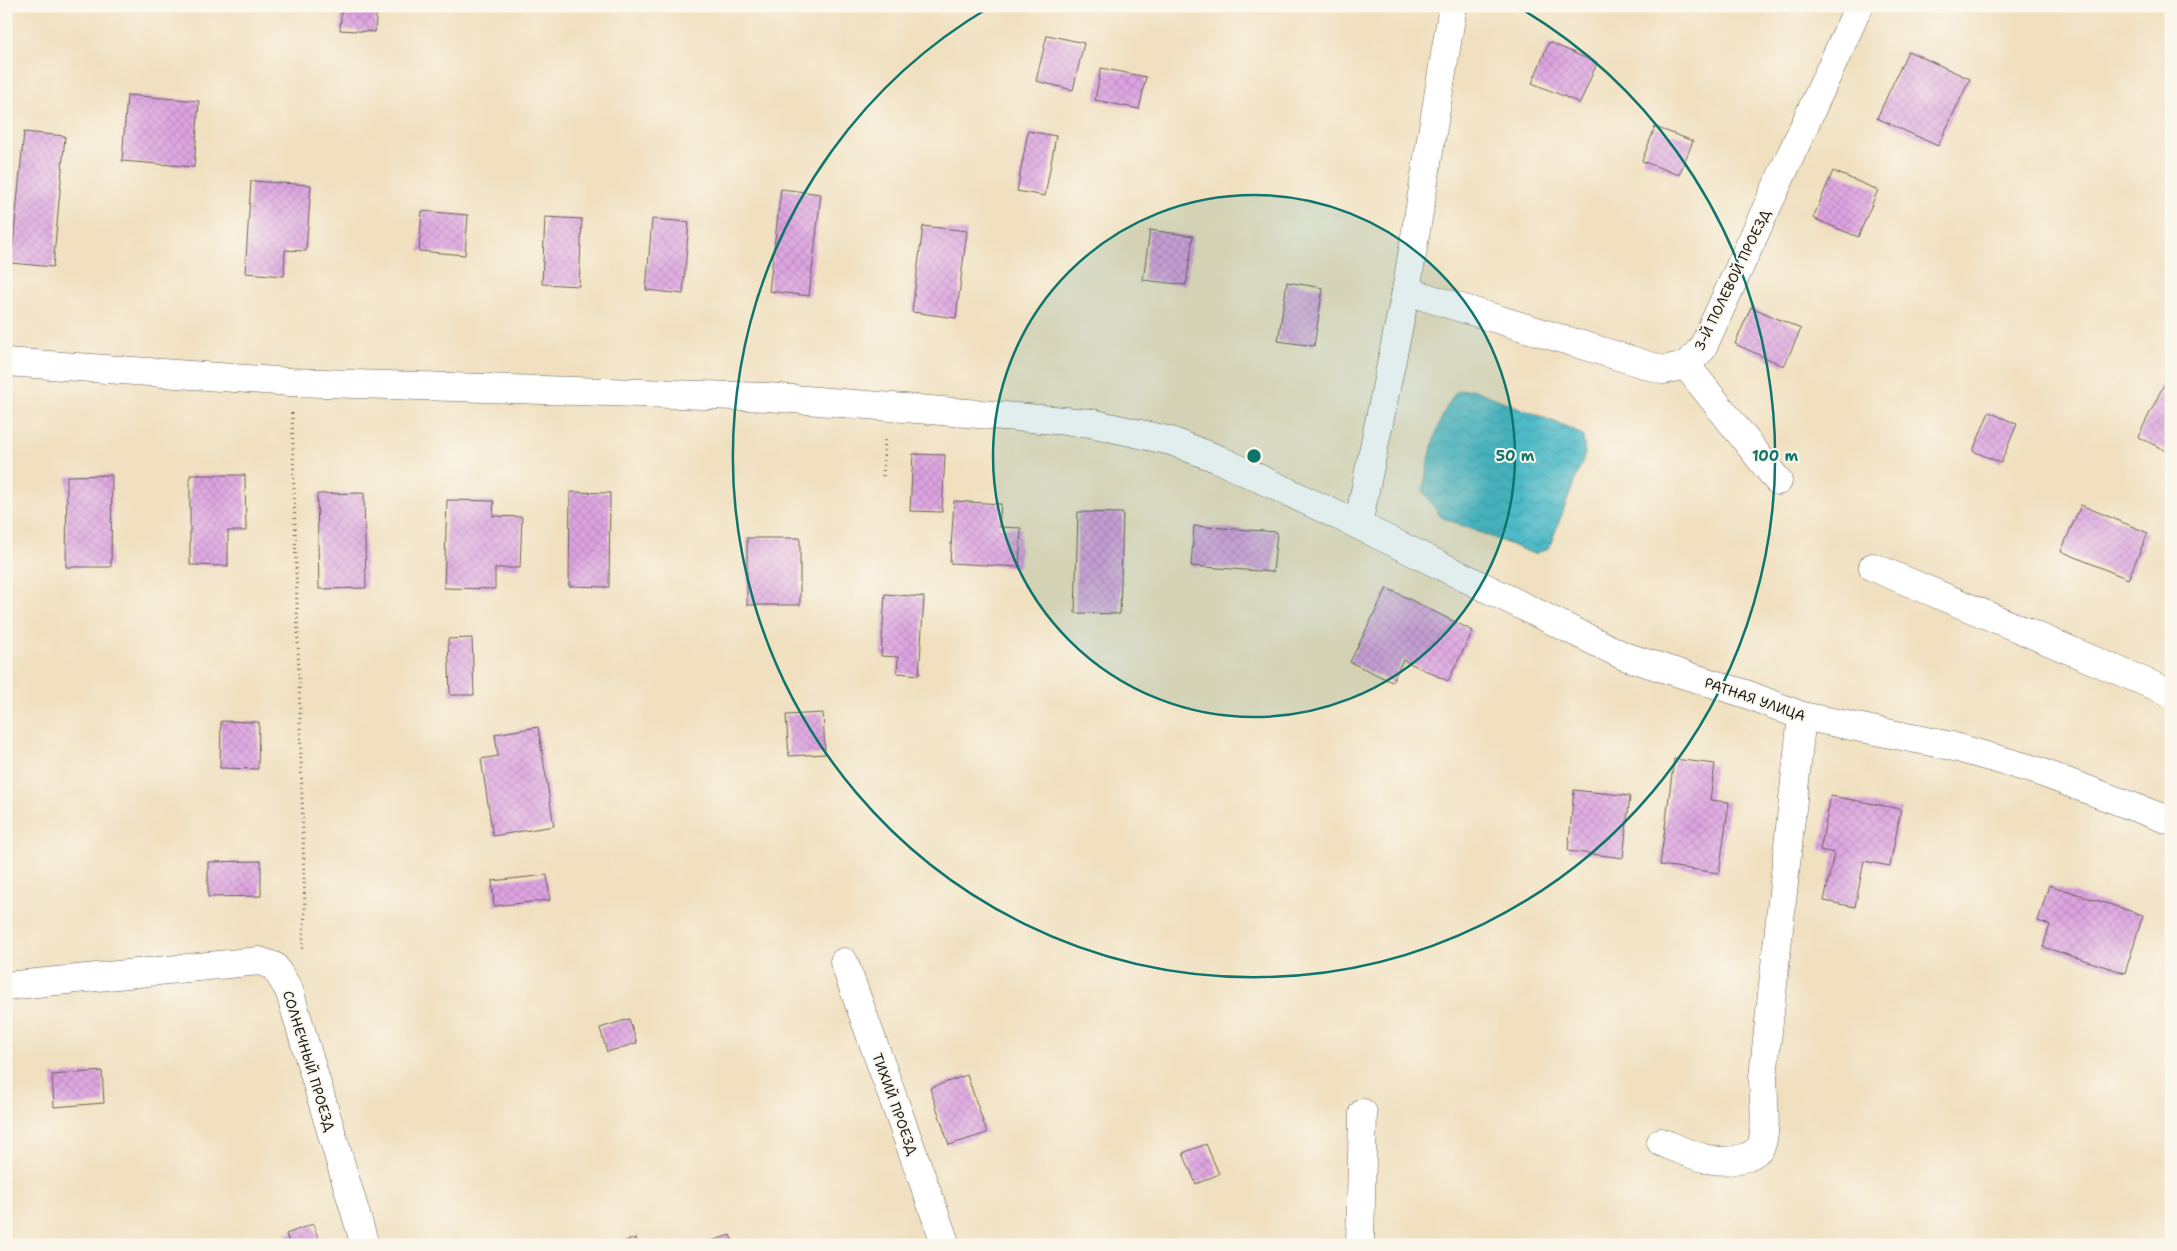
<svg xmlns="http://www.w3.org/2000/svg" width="2177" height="1251" font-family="'Shantell Sans',sans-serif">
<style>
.water{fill:url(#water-waves);stroke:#346b72}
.building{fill:url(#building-cross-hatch)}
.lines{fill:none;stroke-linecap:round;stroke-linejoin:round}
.minor-casing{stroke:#666155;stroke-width:29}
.path{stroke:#666155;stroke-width:3;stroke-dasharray:1 4;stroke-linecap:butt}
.minor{stroke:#fff;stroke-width:28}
.ring{fill:none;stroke:#0f766e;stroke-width:2.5}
.labels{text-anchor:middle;stroke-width:4;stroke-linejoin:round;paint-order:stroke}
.street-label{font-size:14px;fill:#1c1c1c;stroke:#fbf7ec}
.centre{fill:#0f766e;stroke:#fbf7ec;stroke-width:2.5}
.ring-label{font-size:15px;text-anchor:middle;font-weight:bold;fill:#0f766e;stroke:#fbf7ec;stroke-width:4;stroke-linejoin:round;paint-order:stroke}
</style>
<defs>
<pattern id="water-waves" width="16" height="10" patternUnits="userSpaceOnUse" patternTransform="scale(1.25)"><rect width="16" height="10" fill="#4dbac7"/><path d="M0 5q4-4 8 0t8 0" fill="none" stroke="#439faa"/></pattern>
<pattern id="building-cross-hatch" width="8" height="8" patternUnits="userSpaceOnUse" patternTransform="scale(1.25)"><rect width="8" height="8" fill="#dda3e1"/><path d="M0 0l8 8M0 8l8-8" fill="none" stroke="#bd8cc0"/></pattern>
</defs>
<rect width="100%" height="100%" fill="#fbf7ec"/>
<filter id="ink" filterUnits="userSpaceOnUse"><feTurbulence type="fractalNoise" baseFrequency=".02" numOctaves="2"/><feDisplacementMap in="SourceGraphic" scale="10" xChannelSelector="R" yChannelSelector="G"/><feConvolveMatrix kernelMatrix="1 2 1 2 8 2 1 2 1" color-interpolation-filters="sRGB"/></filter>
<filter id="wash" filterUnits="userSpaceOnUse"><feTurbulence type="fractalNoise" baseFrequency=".0096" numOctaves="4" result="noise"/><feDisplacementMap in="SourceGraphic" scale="20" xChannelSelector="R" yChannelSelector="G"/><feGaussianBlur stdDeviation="1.12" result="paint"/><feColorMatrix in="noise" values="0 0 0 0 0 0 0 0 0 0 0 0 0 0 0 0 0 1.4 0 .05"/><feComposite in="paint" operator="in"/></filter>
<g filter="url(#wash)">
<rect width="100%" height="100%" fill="#f0e0c0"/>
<path class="water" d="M1472 389 1572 429 1583 436 1585 454 1549 548 1534 554 1441 517 1423 491C1429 458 1436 418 1457 391Z"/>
<g id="blocks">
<g class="building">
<polygon points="342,6 377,6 375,32 340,30"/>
<polygon points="1047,35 1084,43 1073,90 1036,81"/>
<polygon points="1549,42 1597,63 1580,103 1532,83"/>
<polygon points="1908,51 1970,79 1938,146 1877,118"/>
<polygon points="1101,68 1146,77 1139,109 1095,100"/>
<polygon points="127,95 199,101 194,167 122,161"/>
<polygon points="1655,127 1693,141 1679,175 1642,161"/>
<polygon points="1028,131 1056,136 1045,196 1017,191"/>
<polygon points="24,132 65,136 53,267 11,263"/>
<polygon points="1833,171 1878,190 1858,237 1813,218"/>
<polygon points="251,181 311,185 306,251 285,250 284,276 245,273"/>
<polygon points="781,189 821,194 809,296 769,291"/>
<polygon points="422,211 468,215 465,255 419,251"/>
<polygon points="545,217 582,219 579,286 542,284"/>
<polygon points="652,219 689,222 683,294 646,290"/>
<polygon points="923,226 967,231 956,318 912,312"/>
<polygon points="1150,230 1193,236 1186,285 1143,280"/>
<polygon points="1287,282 1323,288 1314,346 1278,341"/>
<polygon points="1751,307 1801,329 1784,366 1735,344"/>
<polygon points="2171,370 2171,453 2138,437"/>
<polygon points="1989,412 2017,424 2001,463 1973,451"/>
<polygon points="913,454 945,455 942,512 910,511"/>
<polygon points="112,475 111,567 66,567 67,476"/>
<polygon points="190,475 245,475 246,531 228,531 228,566 190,565"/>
<polygon points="570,492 610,493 609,587 569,586"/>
<polygon points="364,493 366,588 319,589 317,494"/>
<polygon points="447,500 494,501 493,516 522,517 520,568 495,568 495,589 444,588"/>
<polygon points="954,501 1001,504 999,527 1021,528 1019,567 950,563"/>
<polygon points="2081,505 2148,533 2128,579 2061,551"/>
<polygon points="1078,512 1123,513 1120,614 1075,613"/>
<polygon points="1194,526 1277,532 1273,572 1191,566"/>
<rect x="747" y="538" width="53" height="67"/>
<polygon points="1387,588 1473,631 1448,681 1403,660 1392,682 1350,662"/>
<polygon points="885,594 924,597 919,675 897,673 898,657 881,656"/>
<polygon points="472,638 474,695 450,695 448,639"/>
<polygon points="823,713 825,754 789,756 786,715"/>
<polygon points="221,721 259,722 258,769 220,768"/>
<polygon points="538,727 554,826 493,836 481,759 498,756 495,734"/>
<polygon points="1674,759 1715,764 1710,800 1729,802 1719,873 1660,865"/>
<polygon points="1574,790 1630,796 1623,858 1568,851"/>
<polygon points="1831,796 1901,809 1890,866 1864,861 1855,907 1824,901 1834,853 1820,850"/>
<polygon points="261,861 261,896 208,897 208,862"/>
<polygon points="547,875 550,900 494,906 492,881"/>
<polygon points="2049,885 2143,915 2125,973 2043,947 2050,925 2038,921"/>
<polygon points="629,1019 637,1043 607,1052 600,1028"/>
<polygon points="102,1071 104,1103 54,1107 52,1075"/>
<polygon points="967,1075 987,1133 949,1145 930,1088"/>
<polygon points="1206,1144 1219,1174 1196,1184 1183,1153"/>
<polygon points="313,1224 321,1245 290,1245 286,1234"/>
<polygon points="730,1235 734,1245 702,1245 702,1244"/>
<polygon points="636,1238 638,1245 616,1245 616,1244"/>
</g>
</g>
</g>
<g filter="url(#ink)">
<use href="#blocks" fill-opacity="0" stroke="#666155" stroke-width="1"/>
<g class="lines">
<defs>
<g id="minor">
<polyline points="1406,291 1663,370 1686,365 1702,349 1859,6"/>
<polyline points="6,362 291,382 768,397 1091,423 1171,441 1218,459 1358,525 1624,656 1746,694 1802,716 1951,746 2035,770 2171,821"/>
<polyline points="1686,365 1778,481"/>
<polyline points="1358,525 1406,291 1453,6"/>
<polyline points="1873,567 2171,693"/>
<polyline points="844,962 946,1245"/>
<polyline points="6,986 259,961 274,966 289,990 365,1245"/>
<path d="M1661 1142C1688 1153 1716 1168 1746 1157 1751 1155 1758 1151 1761 1146 1768 1129 1763 1095 1763 1077L1802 716"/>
<polyline points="1360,1245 1363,1113"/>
</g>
</defs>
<use href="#minor" class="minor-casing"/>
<g class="path">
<polyline points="292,413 305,911 302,949"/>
<polyline points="883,476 885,438"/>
</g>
<use href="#minor" class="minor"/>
</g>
</g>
<circle cx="1254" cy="456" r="261" fill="#0f766e" fill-opacity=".12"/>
<g class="ring">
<circle cx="1254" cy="456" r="261"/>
<path d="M1518 7A521 521 0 1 1 990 7"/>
</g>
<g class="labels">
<g class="street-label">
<text transform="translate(1732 280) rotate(-64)" y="5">3-Й ПОЛЕВОЙ ПРОЕЗД</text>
<text transform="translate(1755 699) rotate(19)" y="5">РАТНАЯ УЛИЦА</text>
<text transform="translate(309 1061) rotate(73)" y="5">СОЛНЕЧНЫЙ ПРОЕЗД</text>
<text transform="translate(895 1104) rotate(70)" y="5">ТИХИЙ ПРОЕЗД</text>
</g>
</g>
<circle cx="1254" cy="456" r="8" class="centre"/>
<g class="ring-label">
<text x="1515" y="461">50 m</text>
<text x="1775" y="461">100 m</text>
</g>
<rect width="2177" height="1251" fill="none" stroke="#fbf7ec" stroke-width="25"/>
</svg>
